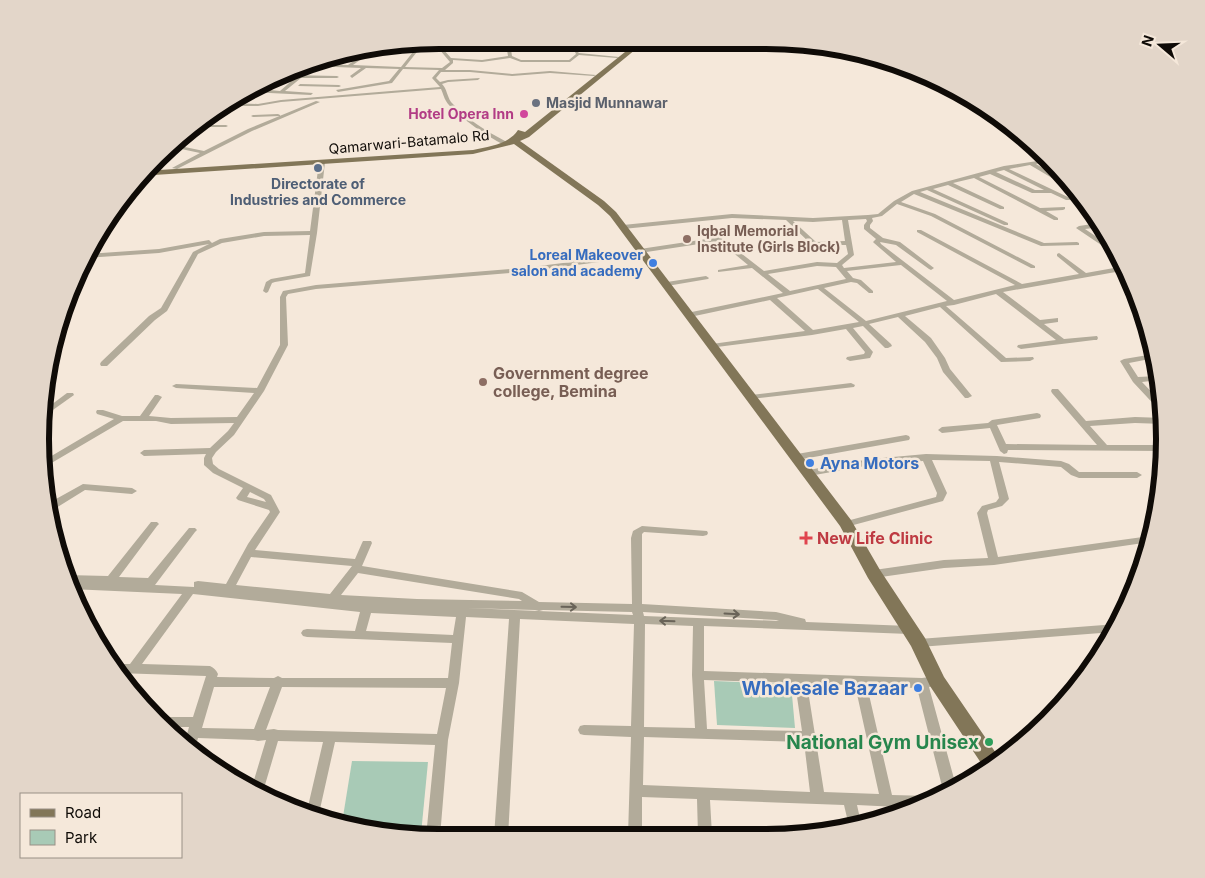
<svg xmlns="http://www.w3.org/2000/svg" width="1205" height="878" font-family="Inter,sans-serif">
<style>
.green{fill:#a8cab6}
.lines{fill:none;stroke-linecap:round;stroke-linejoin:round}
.minor{fill:#b2ab9a;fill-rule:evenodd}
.primary{fill:#827658;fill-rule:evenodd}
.oneway{stroke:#696358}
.worship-dot{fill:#6b7280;stroke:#f5e8da;stroke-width:2}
.hotel-dot{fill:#d1479c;stroke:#f5e8da;stroke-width:2}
.service-dot{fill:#5c6f8a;stroke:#f5e8da;stroke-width:2}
.education-dot{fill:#8d6e63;stroke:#f5e8da;stroke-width:2}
.shop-dot{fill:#3f7fe0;stroke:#f5e8da;stroke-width:2}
.health-dot{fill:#e0444e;stroke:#f5e8da;stroke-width:2}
.leisure-dot{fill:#2e9e5b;stroke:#f5e8da;stroke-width:2}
.labels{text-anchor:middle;stroke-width:5;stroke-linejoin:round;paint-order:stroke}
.far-worship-label{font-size:14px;font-weight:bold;fill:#5b616d;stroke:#f5e8da;text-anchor:start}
.far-hotel-label{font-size:14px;font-weight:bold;fill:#b23c85;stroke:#f5e8da;text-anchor:end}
.far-street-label{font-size:14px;fill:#0f0b07;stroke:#f5e8da}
.far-service-label{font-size:14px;font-weight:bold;fill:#4e5e75;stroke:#f5e8da}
.far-education-label{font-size:14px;font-weight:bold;fill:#785e54;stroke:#f5e8da;text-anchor:start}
.far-shop-label{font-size:14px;font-weight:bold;fill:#366cbe;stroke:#f5e8da;text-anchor:end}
.education-label{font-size:16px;font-weight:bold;fill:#785e54;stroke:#f5e8da;text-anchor:start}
.shop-label{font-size:16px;font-weight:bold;fill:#366cbe;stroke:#f5e8da;text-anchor:start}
.health-label{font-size:16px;font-weight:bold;fill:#be3a42;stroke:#f5e8da;text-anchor:start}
.near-shop-label{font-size:19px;font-weight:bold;fill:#366cbe;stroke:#f5e8da;text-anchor:end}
.near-leisure-label{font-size:19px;font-weight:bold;fill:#27864d;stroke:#f5e8da;text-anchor:end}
.rim{fill:none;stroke:#0f0b07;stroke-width:6}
</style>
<rect width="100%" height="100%" fill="#f5e8da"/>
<g class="green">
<polygon points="714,681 791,684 795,728 717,725"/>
<polygon points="352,761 428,762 421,834 401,835 342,823"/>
</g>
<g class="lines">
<g class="minor">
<path d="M474 40H509L629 49 627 50 510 43 512 56 521 60H569L576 54 575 52 549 51 550 49 576 50 579 53 619 57 617 58 579 55 570 62H521L510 58 482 62 453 60V63L445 70H470L512 74 550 71 596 75 594 76 550 73 512 76 470 72H441L436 78 440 82 448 80 480 78 478 80 448 82 442 84C447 89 447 96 451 102 465 118 486 131 505 141V143L503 144C489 138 453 113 446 101 444 98 443 93 441 89L281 102 258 106H230L219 118 215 117 225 105H222L229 103 258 104 281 100 440 87 432 78 439 70 403 69 392 83 338 92 336 90 389 81 399 69 366 68 352 78 350 76 361 68 309 66 313 64 348 65 370 49H375L353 65 401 67 417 47 407 44H412L419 46 431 41 441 47 474 49 472 50 443 49 451 58 482 60 508 56 507 50 486 49 506 48 504 42ZM430 44 439 49 450 62 442 68 405 67 420 48Z"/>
<path d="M289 75 337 76 339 77 337 78H301L285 91 313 93 311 95 251 92C256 90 259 92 264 90 269 89 282 78 289 75ZM288 77H296L280 91 269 90Z"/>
<polygon points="300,84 339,85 341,86 339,87 298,86"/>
<polygon points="316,101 320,102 252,131 177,169 172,168 200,153 172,147 175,145 204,151 248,129"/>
<polygon points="278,114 280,115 280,116 253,117 251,116 253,115"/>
<polygon points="198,125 226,125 228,126 226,127 195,127"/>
<polygon points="322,160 325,162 317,233 310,276 275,282 272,283 268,292 266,293 263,291 266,282 271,279 305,273 310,235 264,236 222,243 198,254 167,311 155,320 107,366 101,366 100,364 101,362 149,316 161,308 193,252 209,244 159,253 85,258 87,254 159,249 209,240 212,243 220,239 264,232 310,231 319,162"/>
<path d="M1044 160 1046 162 1036 164 1056 176 1062 177 1066 180 1052 178 1030 165 1009 169 1070 198V200H1066L1051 193H1032L990 174 979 177 1040 208 1065 207V209L1063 210 1046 211 1058 218V220H1054L974 178 953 183 1004 207V209H1000L948 185 933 189 1008 223V225H1004L927 190 920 192 1044 243 1077 242 1079 243V245L1041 246 914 194 901 202 935 214 1035 266V268H1031L931 216 897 204 882 216 872 218 873 221 870 225V228L883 238 900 242 934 268 931 270 929 269 896 245 880 242 881 244 954 300 1015 285 917 232V230H921L1022 284 1079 274 1057 256V254L1059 253 1086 273 1125 266 1127 270 1003 292 1040 320 1058 318V322L1044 324 1064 339 1097 336 1098 338 1097 340H1094L1021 349 1017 347 1018 345 1056 340 996 294 954 305 946 306 1006 358 1033 357 1034 359 1030 361 1001 362 940 307 905 316 931 338 945 358 950 369 972 396 968 398H965L943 372 937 358 925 342 898 317 869 324 891 344 892 346 888 348H885L863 326 853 328 873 352 870 358 850 361 846 359 847 357 864 354 865 352 846 329 812 335 709 348 708 346 712 344 805 331 770 300 690 317H687V313L783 293 752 268 718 272V270L748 265 719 241 640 253 637 251 640 249 720 237 764 271 817 262 837 263 848 254 846 245H812L786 220 732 218 623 229 620 227 623 225 732 214 813 218 868 215 878 214 894 201 912 191 1004 166ZM1004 170 1044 190H1035L996 172ZM866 219 867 221 864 225V229L876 239 873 242 874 243 896 262 844 268 842 265 854 255 848 220ZM842 220 845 241 816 242 793 221 813 222ZM901 265 947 301 866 321 824 288 851 282 857 283 869 293H873V291L861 280 853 278 847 271ZM817 266 836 267 846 279 790 291 768 274ZM817 289H818L859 322 813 330 777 298Z"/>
<polygon points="1099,223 1102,227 1085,229 1116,250 1120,256 1116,255 1076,228 1079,226"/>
<path d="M643 253 645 254V256L523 272 316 289 288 294 286 297 288 345 264 391 234 435 216 452 212 458 213 464 219 469 271 495 280 512 255 550 355 559 362 543 363 541H371L372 543 362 566 522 592 539 602 632 604 631 538 633 531 642 526 707 531 708 533 707 535 703 536 644 532 642 534V604L776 612 805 619 806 622 909 626 913 627 915 630 913 633 909 634 704 626V671L922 678 937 676 941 678 943 681 941 684 929 687 956 786 945 793 943 790 917 688 867 686 892 795 929 796 934 799 918 808 857 805 861 823 849 826 844 805 710 800 712 835H698L697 799 642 797V836H628L631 737 584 735 580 734 578 730 580 726 584 725 631 726 634 624 520 619 508 837H494L509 619 466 617 459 683 448 740 440 837H426L435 745 335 742 318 818 306 815 323 742 278 741 262 795 251 790 266 740 258 741 254 740 198 738 194 752 184 745 189 727H165L156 718 160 717H193L206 676 117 673 112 664H130L182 594 70 589 66 575 108 576 151 522H157L159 524 157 526 119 577 148 578 189 528H195L197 530 195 532 155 585 194 587V582L198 581 226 584 248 544 270 512 269 510 238 500 236 498 243 488 213 473 204 465V458L206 454 144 456 140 453 144 450 210 448 228 431 234 423 171 424 156 421H123L43 468V461L114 419 97 414 96 412 97 410H103L122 416H140L155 395H158L162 397 149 416 171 418 237 417 254 393 176 388 172 386 176 384 257 388 280 345V297L283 291 316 285 523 268ZM250 492 264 499 266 502 247 497ZM251 557 352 566 330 594 236 585ZM358 573 519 599 522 601 417 599 341 595ZM193 594 360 612 355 631 307 629 303 630 301 633 303 636 307 637 452 643 448 678H282L278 676 274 678 217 677 218 674C216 670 214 668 210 666L142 664ZM467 608 535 610 539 611 543 610 632 612 633 615ZM643 612 776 620 779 621 644 616ZM371 613 456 617 453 635 366 631ZM645 624 693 626 692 675 695 728 644 727ZM704 680 795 683 802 731 707 729ZM807 684 855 685 879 794 824 792ZM214 687H270L254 729 202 728ZM282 687 446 688 437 734 278 730 274 729 266 730ZM644 737 804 742 810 792 643 785Z"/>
<polygon points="706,276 709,278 708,279 667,286 664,284 667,282"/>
<polygon points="1154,354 1155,358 1129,363 1138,377 1158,376 1159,380 1142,382 1163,404 1164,413 1161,412 1133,382 1120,361 1124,359"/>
<polygon points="50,376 56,376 57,378 47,386 44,386 46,379"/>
<polygon points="851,383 855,385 854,387 751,399 747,397 751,395"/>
<polygon points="1052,389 1058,389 1086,421 1135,417 1164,418 1164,424 1135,423 1090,426 1107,445 1163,445 1163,451 1008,450 1007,453 1004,454 1000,451 990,428 942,433 938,430 942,427 988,423 992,420 1037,413 1040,414 1041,416 1040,418 997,425 1006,444 1097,445 1052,393 1051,391"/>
<polygon points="67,393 73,393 74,395 43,417 43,411"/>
<polygon points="906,435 909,436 910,438 909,440 797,460 793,457 797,454"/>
<polygon points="926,454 997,456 1061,461 1069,464 1079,472 1137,472 1142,475 1137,478 1079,478 1071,475 1061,467 999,462 1009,499 1002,506 988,510 987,513 998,557 1150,536 1151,536 1150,542 994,565 944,568 874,578 870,577 869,574 870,571 874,570 944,560 988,558 977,513 982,506 996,502 999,498 990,461 932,460 947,493 943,501 846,527 843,526 841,524 843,522 936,497 937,493 923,461 871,465 809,476 804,473 809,470 840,464 871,459"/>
<polygon points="83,484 132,488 137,491 132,494 85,490 56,508 49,510 47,504"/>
<polygon points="1117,624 1118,624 1114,632 919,647 915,646 913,643 915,640 919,639"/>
<path d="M1006 751 1011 754C1003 760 994 766 985 763L983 759 985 755Z"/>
</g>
<path class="primary" d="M640 40H647L529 137 520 141 604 201 616 212 851 520 880 570 925 638 944 677 1000 759 1001 760 985 769 930 686 911 646 868 578 840 526 610 216 598 205 514 144 473 154 139 176 144 171 473 150C489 146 508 145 518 130L525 132Z"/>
</g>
<defs><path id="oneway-shaft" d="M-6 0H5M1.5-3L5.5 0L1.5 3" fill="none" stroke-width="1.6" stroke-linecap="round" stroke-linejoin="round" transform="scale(1.25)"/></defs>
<g class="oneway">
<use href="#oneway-shaft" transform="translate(569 607) rotate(1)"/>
<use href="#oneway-shaft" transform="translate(732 614) rotate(3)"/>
<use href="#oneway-shaft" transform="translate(667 621) rotate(-178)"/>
</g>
<circle class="worship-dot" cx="536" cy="103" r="5"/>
<circle class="hotel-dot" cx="524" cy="114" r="5"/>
<circle class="service-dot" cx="318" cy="168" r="5"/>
<g class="education-dot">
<circle cx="687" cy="239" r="5"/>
<circle cx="483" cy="382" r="5"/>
</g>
<g class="shop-dot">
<circle cx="653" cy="263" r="5"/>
<circle cx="810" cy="463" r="5"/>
<circle cx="918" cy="688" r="5"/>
</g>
<path class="health-dot" d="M803.5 530.5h5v5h5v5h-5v5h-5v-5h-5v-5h5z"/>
<circle class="leisure-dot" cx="989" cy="742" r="5"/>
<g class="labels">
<g class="far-worship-label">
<text x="546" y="108">Masjid Munnawar</text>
</g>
<g class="far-hotel-label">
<text x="514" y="119">Hotel Opera Inn</text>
</g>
<g class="far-street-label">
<text transform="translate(409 142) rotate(-5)" y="5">Qamarwari-Batamalo Rd</text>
</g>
<g class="far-service-label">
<text x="318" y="189">Directorate of<tspan x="318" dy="16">Industries and Commerce</tspan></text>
</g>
<g class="far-education-label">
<text x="697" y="236">Iqbal Memorial<tspan x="697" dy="16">Institute (Girls Block)</tspan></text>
</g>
<g class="far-shop-label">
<text x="643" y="260">Loreal Makeover<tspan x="643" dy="16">salon and academy</tspan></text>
</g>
<g class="education-label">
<text x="493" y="379">Government degree<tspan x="493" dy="18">college, Bemina</tspan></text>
</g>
<g class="shop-label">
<text x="820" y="469">Ayna Motors</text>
</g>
<g class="health-label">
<text x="817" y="544">New Life Clinic</text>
</g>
<g class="near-shop-label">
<text x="908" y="695">Wholesale Bazaar</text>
</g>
<g class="near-leisure-label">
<text x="979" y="749">National Gym Unisex</text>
</g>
</g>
<path d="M0 0H1205V878H0ZM439 49H766A390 390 0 0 1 1156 439V439A390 390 0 0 1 766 829H439A390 390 0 0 1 49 439V439A390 390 0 0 1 439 49Z" fill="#e3d6c9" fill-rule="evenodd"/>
<path class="rim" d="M439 49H766A390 390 0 0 1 1156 439V439A390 390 0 0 1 766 829H439A390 390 0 0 1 49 439V439A390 390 0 0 1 439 49Z"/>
<rect x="20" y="793" width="162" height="65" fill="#f5e8da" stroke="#999086"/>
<rect x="30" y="809" width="25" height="8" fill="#827658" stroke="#999086"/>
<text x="65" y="818" font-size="15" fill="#0f0b07">Road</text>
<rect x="30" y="830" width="25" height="15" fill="#a8cab6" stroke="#999086"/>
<text x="65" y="843" font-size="15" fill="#0f0b07">Park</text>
<g transform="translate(1160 45) rotate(289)" stroke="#f5e8da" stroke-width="4" paint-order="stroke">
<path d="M0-4L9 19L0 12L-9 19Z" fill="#0f0b07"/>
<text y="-8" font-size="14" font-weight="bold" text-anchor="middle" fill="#0f0b07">N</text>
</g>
</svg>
